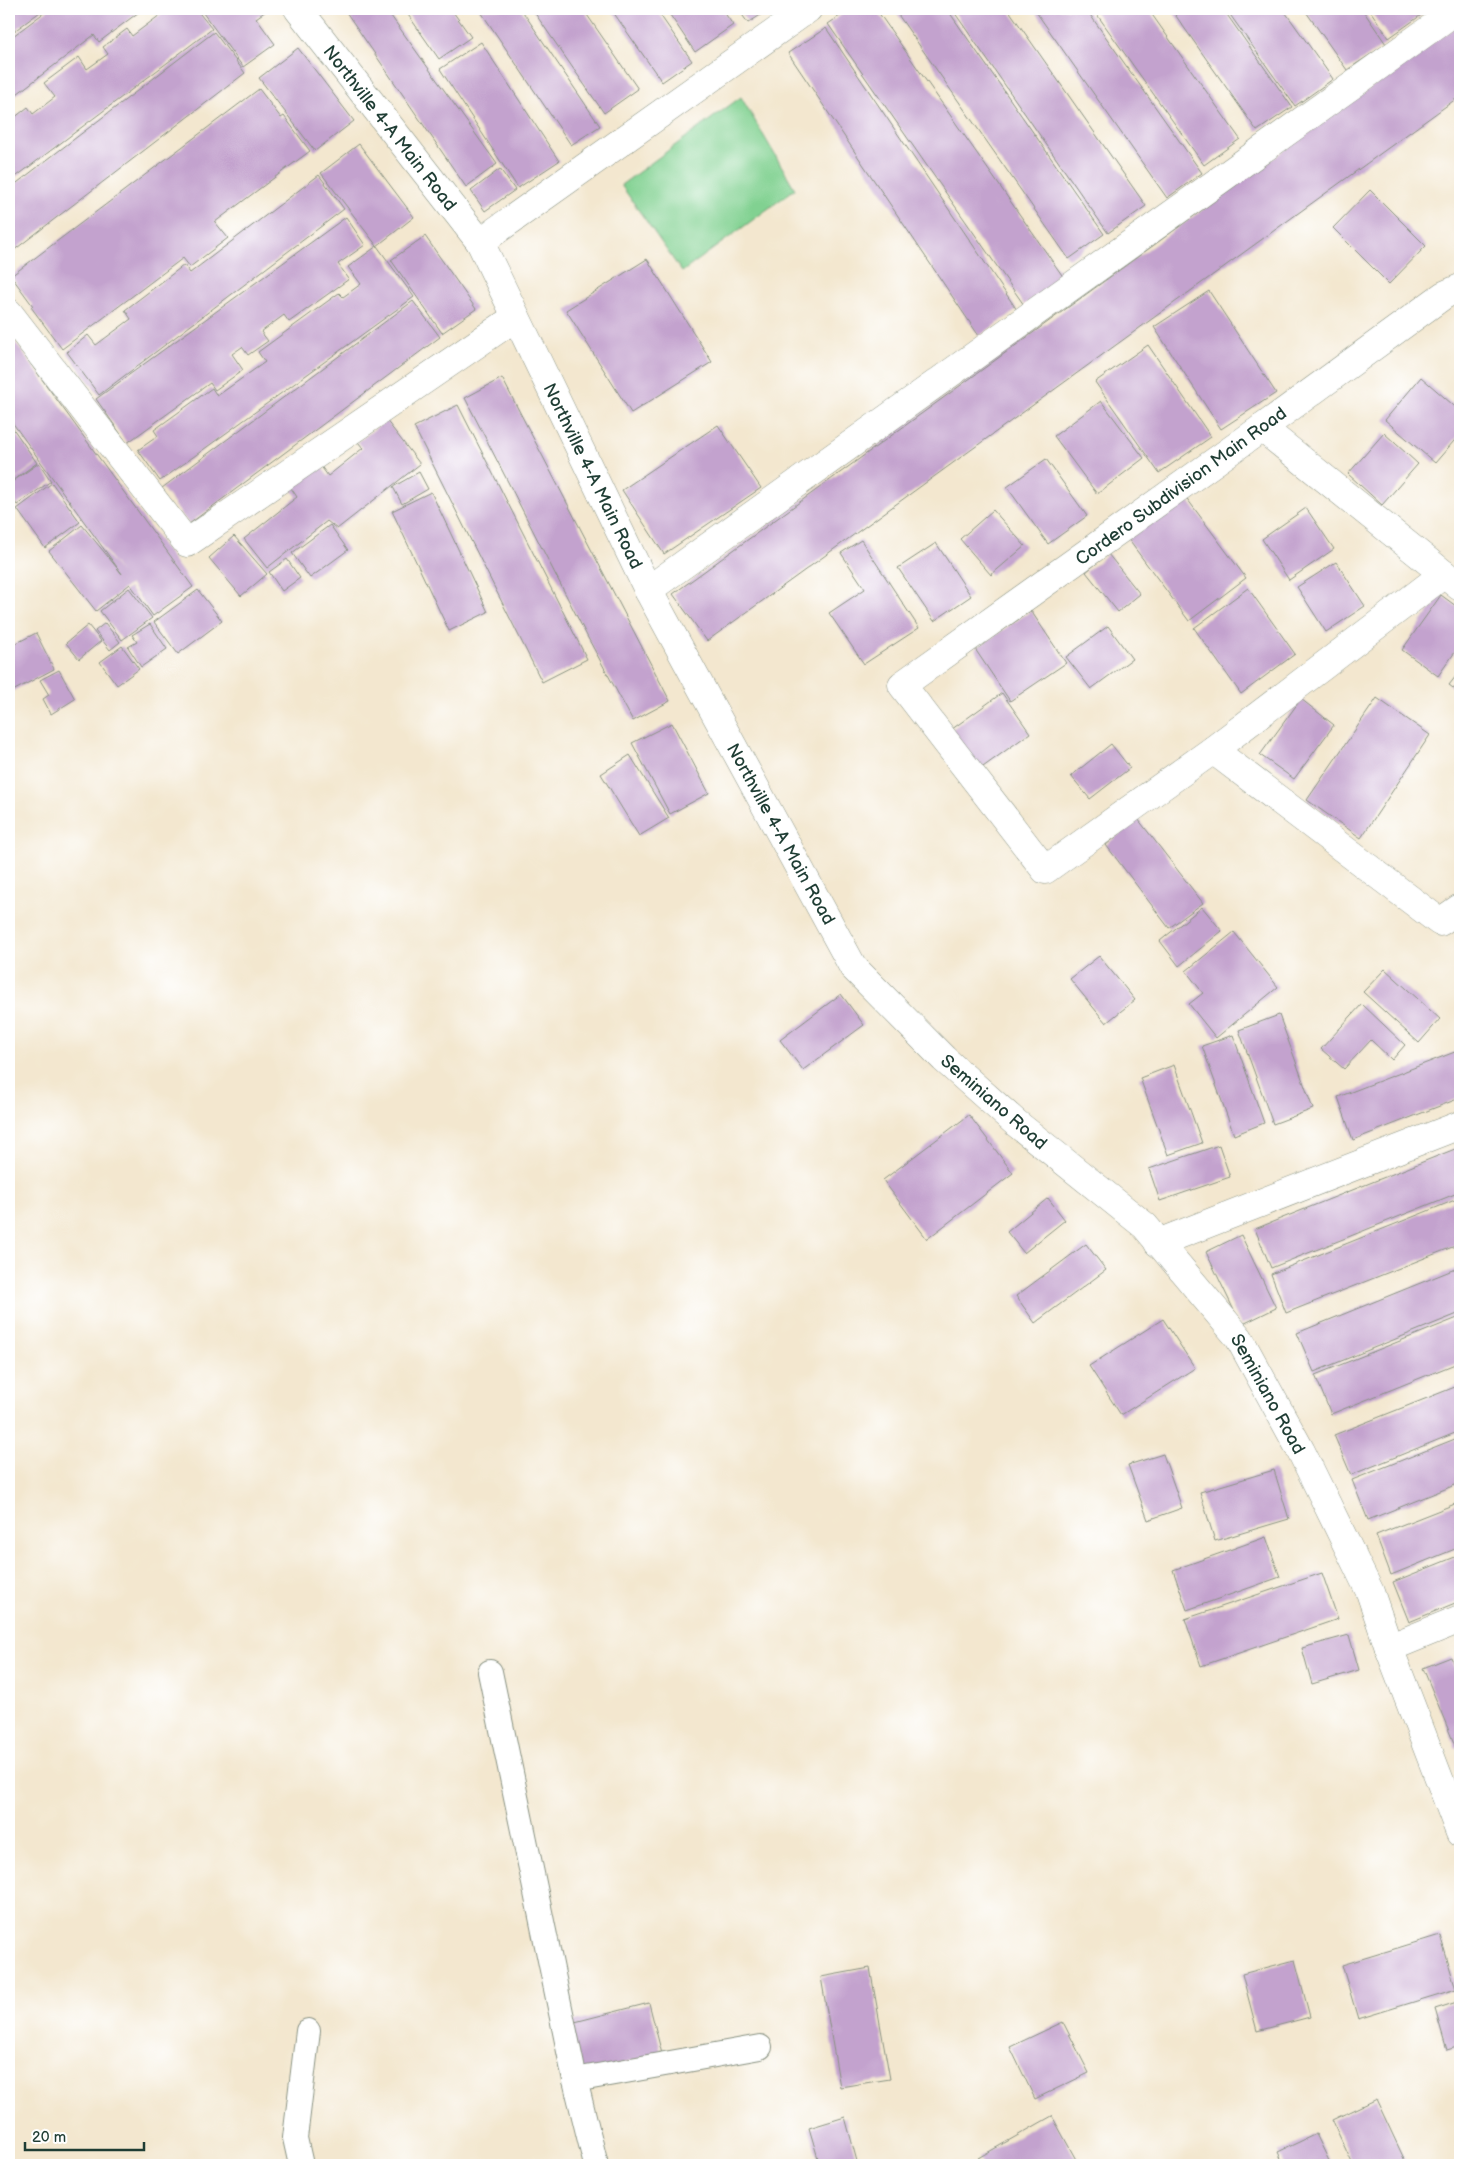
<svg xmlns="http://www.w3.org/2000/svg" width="1469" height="2174" font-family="'Balsamiq Sans',sans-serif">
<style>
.green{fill:#81d191;stroke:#508762}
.building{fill:#c3a2ce}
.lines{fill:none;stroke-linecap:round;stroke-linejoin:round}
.lane-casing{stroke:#899282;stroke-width:26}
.street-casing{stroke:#899282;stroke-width:29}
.lane{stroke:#fff;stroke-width:24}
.street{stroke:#fff;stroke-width:28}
.labels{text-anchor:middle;stroke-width:4;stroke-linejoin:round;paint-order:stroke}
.street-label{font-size:18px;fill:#1f3d34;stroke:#fff}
</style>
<rect width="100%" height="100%" fill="#fff"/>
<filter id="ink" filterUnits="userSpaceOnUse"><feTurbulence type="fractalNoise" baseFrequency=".02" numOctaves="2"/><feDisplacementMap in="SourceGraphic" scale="10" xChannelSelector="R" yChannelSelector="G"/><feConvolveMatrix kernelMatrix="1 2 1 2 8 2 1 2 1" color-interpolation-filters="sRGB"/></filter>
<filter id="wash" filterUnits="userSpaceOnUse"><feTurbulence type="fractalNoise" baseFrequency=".0096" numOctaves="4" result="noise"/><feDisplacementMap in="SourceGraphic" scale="20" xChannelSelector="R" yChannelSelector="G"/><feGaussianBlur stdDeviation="1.12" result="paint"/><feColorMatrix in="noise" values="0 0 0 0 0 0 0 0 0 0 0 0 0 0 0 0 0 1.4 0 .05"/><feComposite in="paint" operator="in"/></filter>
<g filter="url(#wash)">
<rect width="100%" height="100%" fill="#f3e7cf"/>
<polygon class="green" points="741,97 795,189 682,272 621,185"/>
<g id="blocks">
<g class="building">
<polygon points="9,9 44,9 9,35"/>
<polygon points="49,9 143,9 99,42 94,35 9,100 9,39"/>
<polygon points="168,9 196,9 212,29 9,182 9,122 28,107 33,114 55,97 44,83 79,57 87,69 108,54 103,47 127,29 132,36"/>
<polygon points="200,9 264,9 266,11 256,18 275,44 243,67"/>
<polygon points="344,9 386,9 497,164 466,187"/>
<polygon points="404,9 451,9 471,37 439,59"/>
<polygon points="479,9 521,9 600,126 571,145"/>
<polygon points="532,9 583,9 638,89 604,113"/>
<polygon points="611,9 656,9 692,61 662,82"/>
<polygon points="666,9 722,9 733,25 695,52"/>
<polygon points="738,9 770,9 748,23"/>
<polygon points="850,9 876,9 1064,278 1024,305 828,24"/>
<polygon points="894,9 947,9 1104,234 1069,259"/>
<polygon points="952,9 1008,9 1146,206 1108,233"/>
<polygon points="1034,9 1086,9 1202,173 1167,198"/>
<polygon points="1093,9 1148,9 1240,139 1204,165"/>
<polygon points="1171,9 1223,9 1292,107 1257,131"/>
<polygon points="1226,9 1283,9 1333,79 1295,106"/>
<polygon points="1304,9 1362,9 1386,44 1347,70"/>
<polygon points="1369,9 1421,9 1424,13 1389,38"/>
<polygon points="1460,23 1460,96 707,641 673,594"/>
<polygon points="826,28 1017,310 979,336 788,53"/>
<polygon points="214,32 245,73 9,254 9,189"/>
<polygon points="481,42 559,161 518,188 440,69"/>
<polygon points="298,48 354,121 315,151 259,78"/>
<polygon points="259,89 281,118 284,116 310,151 215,222 228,238 190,267 183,258 62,349 31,307 33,306 11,276"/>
<polygon points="359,144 414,217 377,246 321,173"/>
<polygon points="500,169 515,190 485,211 471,191"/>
<polygon points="319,175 344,209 99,395 67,352 88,335 96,345 131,319 125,310 184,265 190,273"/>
<polygon points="1370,190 1426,246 1389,284 1333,228"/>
<polygon points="346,217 365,245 338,264 349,279 289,322 284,315 261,332 268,341 248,355 242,347 232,354 243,370 215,390 210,383 127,443 96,399"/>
<polygon points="425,236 476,309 442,333 391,260"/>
<polygon points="377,246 414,297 160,481 138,450 158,436 154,430 212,388 217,396 265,362 258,352 339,293 343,297 361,284 348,267"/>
<polygon points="647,259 712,362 631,413 566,310"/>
<polygon points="1209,291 1276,393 1221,429 1154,327"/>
<polygon points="413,301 440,337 189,524 162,488"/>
<polygon points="9,334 193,587 153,616 130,584 96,611 49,551 82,525 122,574 9,418"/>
<polygon points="1148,345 1211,437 1159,473 1095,382"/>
<polygon points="1421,377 1460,411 1460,434 1435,463 1385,420"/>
<polygon points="502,378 670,701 633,721 588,638 465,398"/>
<polygon points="1101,401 1144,458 1097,494 1054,436"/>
<polygon points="458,405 587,659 542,682 414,427"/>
<polygon points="386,420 420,464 337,529 327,521 267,568 244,539 297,497 291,488 320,465 328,476 363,448 358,442"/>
<polygon points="718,425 761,488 664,554 622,490"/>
<polygon points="12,427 37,463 9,483 9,429"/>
<polygon points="1384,433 1418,464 1382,505 1348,474"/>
<polygon points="1046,459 1087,516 1048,544 1007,487"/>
<polygon points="39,463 51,481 17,505 9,494 9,484"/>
<polygon points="419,472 428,489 402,504 393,487"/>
<polygon points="52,483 80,522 45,548 17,509"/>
<polygon points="431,492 488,612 449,631 392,511"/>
<polygon points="1185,496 1246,578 1189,621 1128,539"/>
<polygon points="1306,508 1334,549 1289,580 1262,539"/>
<polygon points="993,510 1025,546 991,575 960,539"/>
<polygon points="330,525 348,550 310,578 292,553"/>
<polygon points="234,536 267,574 241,596 209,558"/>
<polygon points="861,540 919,628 864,664 829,613 865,589 841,553"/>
<polygon points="936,543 971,596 934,621 898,568"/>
<polygon points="1108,554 1140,594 1118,612 1086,572"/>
<polygon points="287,559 300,578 282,591 269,572"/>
<polygon points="1336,562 1365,606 1326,632 1297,587"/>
<polygon points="129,588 152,618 122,640 100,611"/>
<polygon points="1248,588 1295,654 1241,694 1194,628"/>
<polygon points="198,590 222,621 178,654 154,622"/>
<polygon points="1441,595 1460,609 1460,645 1438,676 1402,650"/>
<polygon points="1031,611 1066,663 1010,701 975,649"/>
<polygon points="105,623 120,642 110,650 95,631"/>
<polygon points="150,624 167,649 141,667 128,647 137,642 132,635"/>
<polygon points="88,625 101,641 79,659 66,643"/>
<polygon points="1108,626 1132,659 1091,689 1066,657"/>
<polygon points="36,633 54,669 9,693 9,647"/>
<polygon points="122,646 139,669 117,685 100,662"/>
<polygon points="59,670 75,699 51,714 43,699 49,695 40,680"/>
<polygon points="1460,671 1460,693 1449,685"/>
<polygon points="1002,693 1030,733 976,772 948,732"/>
<polygon points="1377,698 1430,735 1361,838 1307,800"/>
<polygon points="1301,699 1334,725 1294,779 1260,755"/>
<polygon points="672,723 709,793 670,814 632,743"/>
<polygon points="1111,744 1130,768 1090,799 1071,776"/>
<polygon points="630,755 669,818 639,836 601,774"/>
<polygon points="1138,819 1203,903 1169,928 1106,845"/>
<polygon points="1202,907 1222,931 1179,966 1160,941"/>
<polygon points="1234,932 1278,987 1216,1038 1189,1004 1203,993 1186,971"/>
<polygon points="1099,956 1135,1000 1106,1023 1070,979"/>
<polygon points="1385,969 1440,1019 1419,1043 1363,992"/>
<polygon points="841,994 864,1025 803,1070 780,1040"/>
<polygon points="1362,1004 1405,1045 1392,1060 1371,1040 1344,1069 1321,1049"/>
<polygon points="1279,1015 1313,1109 1273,1124 1239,1030"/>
<polygon points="1233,1035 1264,1123 1234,1135 1202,1046"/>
<polygon points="1460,1050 1460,1098 1353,1140 1338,1097"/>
<polygon points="1174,1065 1202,1143 1168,1155 1140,1078"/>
<polygon points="969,1115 1013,1173 927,1239 883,1180"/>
<polygon points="1219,1145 1230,1177 1160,1201 1149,1169"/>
<polygon points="1460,1147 1460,1192 1271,1268 1255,1229"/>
<polygon points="1048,1198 1065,1220 1024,1253 1007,1232"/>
<polygon points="1460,1198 1460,1244 1286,1313 1271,1274"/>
<polygon points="1241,1235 1276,1308 1241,1325 1206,1252"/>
<polygon points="1086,1244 1106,1270 1035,1323 1016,1296"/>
<polygon points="1460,1267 1460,1313 1314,1372 1297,1333"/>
<polygon points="1460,1317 1460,1362 1331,1414 1315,1375"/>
<polygon points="1163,1319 1195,1368 1121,1415 1089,1366"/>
<polygon points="1460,1385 1460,1431 1351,1475 1334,1435"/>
<polygon points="1460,1437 1460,1483 1368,1520 1352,1480"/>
<polygon points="1163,1454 1182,1508 1148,1520 1128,1465"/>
<polygon points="1274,1470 1289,1519 1215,1541 1200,1492"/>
<polygon points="1460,1502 1460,1547 1391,1575 1376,1535"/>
<polygon points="1266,1537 1280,1577 1187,1610 1173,1570"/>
<polygon points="1460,1555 1460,1601 1409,1622 1393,1582"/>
<polygon points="1322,1573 1338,1619 1201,1666 1185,1619"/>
<polygon points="1349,1635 1359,1670 1312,1684 1302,1648"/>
<polygon points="1451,1657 1460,1680 1460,1747 1456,1748 1423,1668"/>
<polygon points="1440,1935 1456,1989 1358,2019 1342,1965"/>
<polygon points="1295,1960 1310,2017 1257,2031 1242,1974"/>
<polygon points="870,1968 890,2079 840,2087 821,1977"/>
<polygon points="1460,2001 1460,2046 1447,2050 1435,2009"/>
<polygon points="649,2003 662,2054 580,2074 567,2024"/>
<polygon points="1063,2022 1089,2073 1035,2099 1010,2047"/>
<polygon points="1376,2099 1407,2165 1353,2165 1332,2120"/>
<polygon points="1052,2116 1079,2165 982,2165 978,2158"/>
<polygon points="845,2117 858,2165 820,2165 809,2128"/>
<polygon points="1316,2134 1331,2165 1284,2165 1278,2152"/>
</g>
</g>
</g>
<g filter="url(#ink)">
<use href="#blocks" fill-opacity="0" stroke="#899282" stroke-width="1"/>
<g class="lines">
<defs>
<g id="lane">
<polyline points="490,1672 575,2080 596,2165"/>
<polyline points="575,2080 760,2047"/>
<polyline points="301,2165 295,2138 308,2031"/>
</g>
<g id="street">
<polyline points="298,9 480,242 648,590 853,967 944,1059 1016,1123 1145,1226 1239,1338 1301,1451 1370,1592 1389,1648 1460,1833"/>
<polyline points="480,242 808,9"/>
<polyline points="9,313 187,543 516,317"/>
<polyline points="1262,428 1460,587"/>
<polyline points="1444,574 1213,750 1045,870 902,685 1262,428 1444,295 1460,288"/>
<polyline points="648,590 1458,9"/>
<polyline points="1213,750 1440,922 1460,908"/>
<polyline points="1158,1243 1460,1125"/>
<polyline points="1389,1648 1460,1619"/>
</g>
</defs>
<use href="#lane" class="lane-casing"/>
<use href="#street" class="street-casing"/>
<use href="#lane" class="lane"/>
<use href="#street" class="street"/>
</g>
</g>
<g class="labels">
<g class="street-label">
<text transform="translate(390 128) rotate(52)" y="6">Northville 4-A Main Road</text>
<text transform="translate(593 476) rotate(64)" y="6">Northville 4-A Main Road</text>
<text transform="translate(1181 486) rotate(-36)" y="6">Cordero Subdivision Main Road</text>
<text transform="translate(781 834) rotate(61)" y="6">Northville 4-A Main Road</text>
<text transform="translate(994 1102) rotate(41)" y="6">Seminiano Road</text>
<text transform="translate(1268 1394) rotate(61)" y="6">Seminiano Road</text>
</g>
</g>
<rect width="1469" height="2174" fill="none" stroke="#fff" stroke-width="30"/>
<path d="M25 2142v8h119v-8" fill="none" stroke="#1f3d34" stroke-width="2.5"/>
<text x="32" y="2142" font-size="15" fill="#1f3d34" stroke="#ffffff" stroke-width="4" paint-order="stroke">20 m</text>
</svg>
